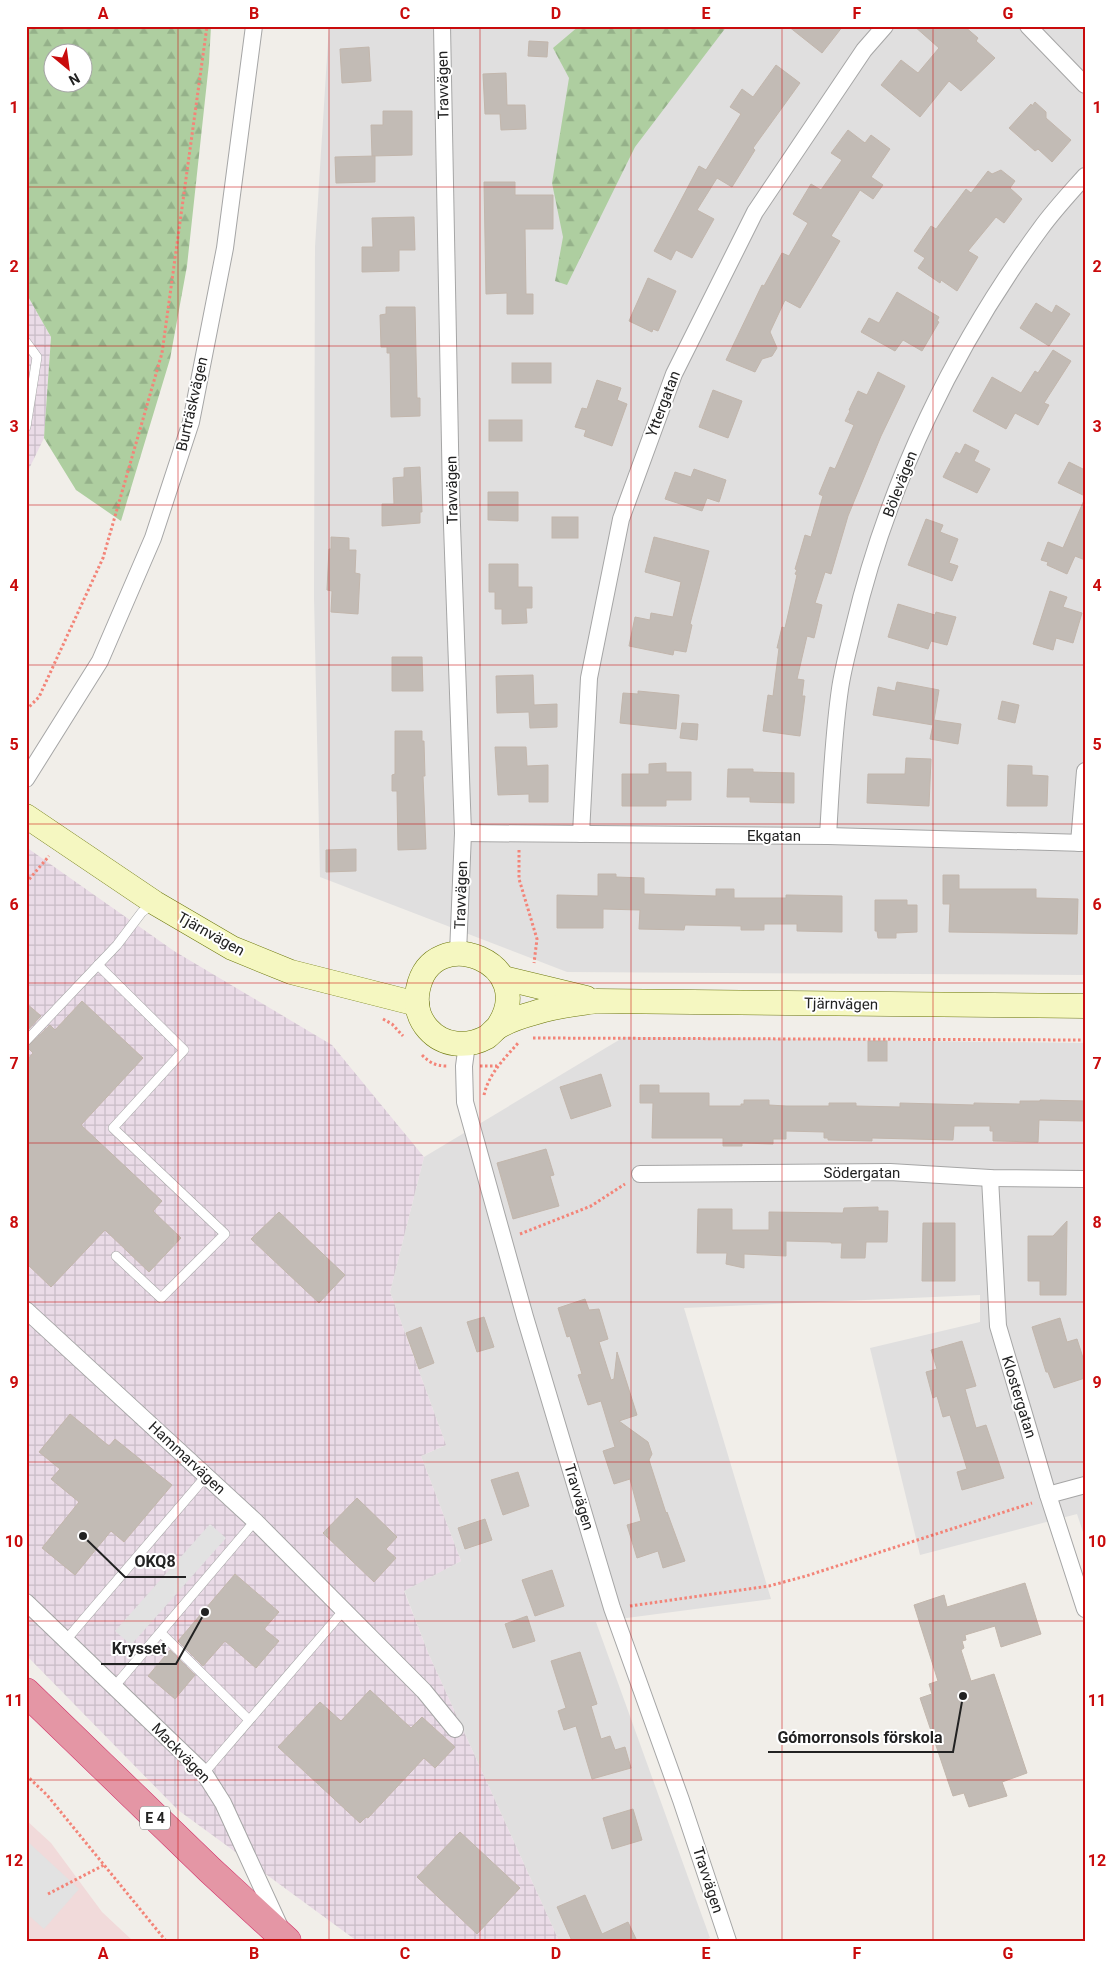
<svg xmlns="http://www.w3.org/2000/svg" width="1111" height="1967" font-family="Roboto,sans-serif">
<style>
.residential{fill:#e0dfdf}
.commercial{fill:#f1dada}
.industrial{fill:url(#industrial-grid)}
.forest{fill:url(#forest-firs);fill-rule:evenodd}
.parking{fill:#e2e2e2}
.building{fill:#c2bbb5;stroke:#c2b6ac}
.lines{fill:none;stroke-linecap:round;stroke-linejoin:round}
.lane-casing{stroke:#a6a6a6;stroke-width:10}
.street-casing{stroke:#a6a6a6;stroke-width:18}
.secondary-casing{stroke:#6b760b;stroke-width:25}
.highway-casing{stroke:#d3326a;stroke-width:29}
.path{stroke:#f38478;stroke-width:3;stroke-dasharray:2.5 2.5;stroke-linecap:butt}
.lane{stroke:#fff;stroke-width:9}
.street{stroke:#fff;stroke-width:16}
.secondary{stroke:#f5f7c1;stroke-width:24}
.highway{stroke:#e496a5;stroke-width:28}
.grid{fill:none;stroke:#c90b0c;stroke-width:1;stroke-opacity:0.55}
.labels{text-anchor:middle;stroke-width:4;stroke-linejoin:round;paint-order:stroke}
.shield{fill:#fff;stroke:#646464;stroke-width:1}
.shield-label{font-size:14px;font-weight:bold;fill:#222}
.street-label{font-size:15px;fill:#222;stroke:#fff}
.leader{fill:none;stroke:#222;stroke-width:2}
.callout-dot{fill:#222;stroke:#fff;stroke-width:2}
.callout-label{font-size:16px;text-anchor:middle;font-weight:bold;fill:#222;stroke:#fff;stroke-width:4;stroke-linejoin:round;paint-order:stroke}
.neatline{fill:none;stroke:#c90b0c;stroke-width:2}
.grid-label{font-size:16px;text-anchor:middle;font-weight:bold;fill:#c90b0c}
</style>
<defs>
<pattern id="industrial-grid" width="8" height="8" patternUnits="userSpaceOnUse" patternTransform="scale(1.25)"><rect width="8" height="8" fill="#eadbe7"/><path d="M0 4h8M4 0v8" fill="none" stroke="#c8bcc6"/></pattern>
<pattern id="forest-firs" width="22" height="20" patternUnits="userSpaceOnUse" patternTransform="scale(1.25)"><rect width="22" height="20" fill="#aecea0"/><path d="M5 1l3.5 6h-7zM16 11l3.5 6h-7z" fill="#95b18a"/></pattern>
</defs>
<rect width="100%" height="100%" fill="#f1eee9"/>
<g class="residential">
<polygon points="329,26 1085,26 1085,975 567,972 320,877 314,597 315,247"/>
<polygon points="624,1037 1085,1043 1085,1538 1077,1514 920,1555 870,1348 980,1322 980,1295 684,1308 771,1599 596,1622 710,1938 703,1941 559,1941 429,1655 404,1590 461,1561 421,1456 446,1445 390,1292 424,1157"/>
</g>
<polygon class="commercial" points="26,1820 51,1843 102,1912 133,1941 26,1941"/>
<g class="industrial">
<polygon points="26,293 51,337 44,438 26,475"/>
<polygon points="26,847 174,951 332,1045 424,1157 390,1292 446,1445 421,1456 461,1561 404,1591 429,1655 559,1941 357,1941 178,1810 26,1655"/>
</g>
<g class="forest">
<path d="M26 26H211L209 63 187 266 170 359 121 521 76 490 44 438 51 337 26 293ZM52 52H82V82H52Z"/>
<polygon points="579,26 727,26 635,147 567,285 555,281 563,237 552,183 569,78 553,48"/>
</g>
<g class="parking">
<polygon points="210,1524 226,1538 131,1645 115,1631"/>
<polygon points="26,1840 79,1889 44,1929 26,1913"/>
</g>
<g class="building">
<polygon points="788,26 843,26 822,53"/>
<polygon points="914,26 964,26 978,38 976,41 995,58 961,91 949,81 920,117 881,85 901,60 918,73 939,48"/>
<polygon points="529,41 548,42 547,57 528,56"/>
<polygon points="369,47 371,81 342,83 340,49"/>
<polygon points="776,65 800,83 753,148 755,150 732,187 717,178 697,210 714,219 692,258 676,250 671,260 654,251 699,166 706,170 741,114 730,107 742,89 753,97"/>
<polygon points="506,73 507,105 525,105 526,129 501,130 500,114 485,114 483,74"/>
<polygon points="1035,102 1046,112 1046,118 1071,140 1052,162 1038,149 1035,151 1009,128 1031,104 1032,106"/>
<polygon points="383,111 412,111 412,155 372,156 371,125 383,125"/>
<polygon points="848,130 865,143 871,135 890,149 871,177 883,185 873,199 860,190 831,236 840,241 800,308 785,300 770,332 777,348 772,356 762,359 755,372 726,360 762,285 764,286 782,253 789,256 808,223 793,214 811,184 821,190 842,160 831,153"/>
<polygon points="375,156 375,182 336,183 335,157"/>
<polygon points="1001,170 1015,181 1010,188 1022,199 1004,223 996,217 968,251 978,257 957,291 941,280 940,283 918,268 925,258 914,251 931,226 936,229 966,189 971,193 988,171 992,174"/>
<polygon points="484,182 515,182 515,195 553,195 553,229 525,229 526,294 533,294 533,314 507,314 507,293 486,294"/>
<polygon points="414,217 415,250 399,250 399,271 362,272 362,247 373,247 372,218"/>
<polygon points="648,278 676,291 658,331 653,329 652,332 629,321"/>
<polygon points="897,292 939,317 937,321 939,322 922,351 903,340 895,351 861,332 869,318 879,323"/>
<polygon points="1036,303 1052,313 1056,305 1070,314 1049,346 1020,328"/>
<polygon points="386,307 415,307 417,398 420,398 420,416 391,417 390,353 387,353 387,347 381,347 380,315 386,314"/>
<polygon points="1053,350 1071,361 1044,403 1049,405 1038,425 1015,413 1006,429 973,411 992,377 1021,393 1035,371 1038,373"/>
<rect x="512" y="363" width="39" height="20"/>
<polygon points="878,372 905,386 881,436 848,516 831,574 825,572 815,603 822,605 814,638 807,636 797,679 804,680 802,696 805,696 800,736 763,731 768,695 773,696 779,648 777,648 782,627 785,628 797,575 795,574 797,570 795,569 805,535 811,537 823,496 819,494 830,467 835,469 854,425 845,421 850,411 849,410 858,391 867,395"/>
<polygon points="597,380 621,388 617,400 627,404 612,446 584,436 586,430 575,427 582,408 587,409"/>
<polygon points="713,390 742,401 728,438 699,427"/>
<rect x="489" y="420" width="33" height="21"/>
<polygon points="965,444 979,451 974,461 990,469 977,493 943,477 956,452 960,454"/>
<polygon points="1069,462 1085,470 1085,496 1058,483"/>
<polygon points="420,467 422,512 420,512 420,523 382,526 382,504 394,504 393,478 404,477 404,468"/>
<polygon points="694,469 726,480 719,502 707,498 702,511 665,499 675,472 691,477"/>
<polygon points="488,492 518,492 518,521 488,520"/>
<polygon points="1085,498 1085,560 1075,556 1067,574 1047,565 1048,562 1041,560 1048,542 1063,548"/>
<rect x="552" y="517" width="26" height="21"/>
<polygon points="926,519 943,525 940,532 958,539 949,563 958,566 952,581 908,565"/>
<polygon points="331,537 349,538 349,550 356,550 355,573 360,574 358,614 331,612 332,591 327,590 329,549 331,549"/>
<polygon points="654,537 709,551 690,624 692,625 686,652 674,650 673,655 629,646 635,617 650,620 651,613 673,617 681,582 645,572"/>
<polygon points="489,564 518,564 518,587 532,587 532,608 526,608 527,623 502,624 502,609 495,609 495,592 489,592"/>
<polygon points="1050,591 1067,597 1063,607 1082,613 1073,643 1056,638 1053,650 1033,644"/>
<polygon points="898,604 935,615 936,612 956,617 947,645 931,641 928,649 888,637"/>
<polygon points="392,657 422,657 423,691 392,691"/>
<polygon points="533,675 534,705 557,704 557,727 530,728 529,712 497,713 496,676"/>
<polygon points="897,682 939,690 934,720 961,724 958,744 930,739 933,725 873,715 878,687 895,691"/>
<polygon points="638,691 679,695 676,729 620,723 623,693 638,694"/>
<polygon points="1002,701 1019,705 1015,723 998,719"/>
<polygon points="682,723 698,724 697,740 680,738"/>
<polygon points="395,731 422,731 422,741 424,741 425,776 423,776 426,849 398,850 397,791 392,791 392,775 395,774"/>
<polygon points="495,747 526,747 527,766 548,765 548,802 529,802 529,794 498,795"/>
<polygon points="906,758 931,759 929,806 867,803 868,774 905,774"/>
<polygon points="666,763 666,772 691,772 691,800 666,800 666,806 622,806 622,774 649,774 649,764"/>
<polygon points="1008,765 1032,766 1032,775 1048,776 1047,806 1007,806"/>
<polygon points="728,769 753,769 753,772 794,773 794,803 750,802 750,797 727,797"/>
<polygon points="356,849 356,871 326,872 326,850"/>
<polygon points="598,874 616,874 616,877 644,878 644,894 716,896 716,889 734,889 734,898 786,898 786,895 842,896 842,932 797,931 797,924 764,924 764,930 741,930 741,926 685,925 684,930 639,929 640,910 603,909 603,928 557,928 557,895 598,896"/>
<polygon points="943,875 959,875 959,889 1036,889 1036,898 1078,899 1077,934 949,932 950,904 943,904"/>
<polygon points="875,900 907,900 907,905 917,905 917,932 896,933 896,938 878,938 877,931 875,931"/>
<polygon points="82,1001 143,1058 81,1125 162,1201 153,1211 181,1238 149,1272 105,1230 51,1287 26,1263 26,1061 33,1053 27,1047 50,1025 55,1030"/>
<polygon points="26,1003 41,1016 26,1032"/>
<rect x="868" y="1041" width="19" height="20"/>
<polygon points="601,1074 611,1106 571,1119 560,1087"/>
<polygon points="640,1085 659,1085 659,1093 709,1093 709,1106 741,1106 741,1104 744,1104 744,1100 769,1100 769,1105 786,1106 829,1106 829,1103 856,1103 856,1106 900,1107 900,1103 974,1105 974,1103 1020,1104 1020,1101 1040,1101 1040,1100 1085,1101 1085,1121 1039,1120 1038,1142 993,1141 993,1131 990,1131 990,1126 954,1126 953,1140 872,1138 872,1141 828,1140 828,1138 824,1138 824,1132 786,1131 786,1139 773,1139 773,1144 742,1143 742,1146 723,1146 723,1138 652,1138 653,1103 640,1103"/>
<polygon points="546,1149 554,1175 550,1176 559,1206 513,1219 497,1163"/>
<polygon points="878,1207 878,1211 888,1211 887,1242 866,1242 865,1258 841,1258 842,1243 831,1243 831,1242 786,1241 786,1256 744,1254 744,1268 726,1264 727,1253 697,1253 698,1209 732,1209 732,1230 769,1230 769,1212 843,1213 844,1208"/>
<polygon points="279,1212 345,1275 319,1303 251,1239"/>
<polygon points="1067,1221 1066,1295 1040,1295 1040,1281 1028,1281 1028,1236 1053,1236"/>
<polygon points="923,1223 955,1223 955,1281 922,1281"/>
<polygon points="585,1299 589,1310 599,1309 608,1339 599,1342 611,1380 614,1379 617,1352 637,1415 619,1421 648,1442 652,1454 649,1460 666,1513 667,1512 685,1561 663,1568 658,1551 637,1558 627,1525 641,1521 630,1479 614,1484 603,1451 615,1447 601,1401 588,1405 578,1375 582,1374 570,1336 567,1337 558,1308"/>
<polygon points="484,1317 494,1347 477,1352 467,1322"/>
<polygon points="1060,1318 1067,1342 1077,1339 1085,1364 1085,1378 1054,1388 1048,1372 1046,1372 1032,1327"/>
<polygon points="421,1327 434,1363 419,1369 406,1333"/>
<polygon points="962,1341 976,1386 965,1389 976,1428 986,1425 1004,1478 962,1490 957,1472 967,1469 950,1415 943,1417 937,1396 933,1398 926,1372 937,1369 931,1350"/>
<polygon points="70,1414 109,1446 115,1439 172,1485 124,1542 111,1531 75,1575 42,1548 79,1502 51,1479 60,1469 39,1452"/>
<polygon points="518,1472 529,1506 503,1515 491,1480"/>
<polygon points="357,1498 397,1537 386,1549 396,1558 374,1582 323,1533"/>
<polygon points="485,1519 492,1540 465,1549 458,1528"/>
<polygon points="552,1570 564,1606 535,1616 522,1580"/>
<polygon points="235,1574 279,1612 264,1629 279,1641 256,1668 225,1641 203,1666 178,1641"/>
<polygon points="1025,1583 1041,1634 1001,1647 995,1626 965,1635 966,1640 962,1641 964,1648 961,1650 971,1681 994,1674 1027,1773 1002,1782 1007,1796 969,1807 964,1793 953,1796 920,1698 932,1694 929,1684 938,1681 914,1605 944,1595 947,1607"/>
<polygon points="527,1616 535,1641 513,1648 505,1624"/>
<polygon points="170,1650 195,1675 175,1699 148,1676"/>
<polygon points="580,1652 597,1704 591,1706 601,1739 610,1736 615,1750 625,1747 631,1768 592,1779 576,1726 564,1730 558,1711 566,1708 551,1661"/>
<polygon points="370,1690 411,1728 422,1717 455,1747 435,1768 424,1758 368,1818 366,1817 360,1823 278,1747 320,1702 341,1721"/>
<polygon points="633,1809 642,1840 612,1849 603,1818"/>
<polygon points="460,1832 520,1888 477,1934 417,1877"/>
<polygon points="585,1895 602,1934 628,1922 637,1941 572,1941 557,1907"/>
</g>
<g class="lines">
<defs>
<g id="lane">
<polyline points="26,342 37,357 26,427"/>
<polyline points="98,965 184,1050 113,1128 225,1234 161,1298 116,1256"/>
<polyline points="26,1041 117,945 142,912 153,904"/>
<polyline points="161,1633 249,1720"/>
<polyline points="66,1640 207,1475"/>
<polyline points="114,1687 255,1521"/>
<polyline points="204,1773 344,1610"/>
</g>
<g id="street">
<polyline points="442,26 451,497 463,833 458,953"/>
<polyline points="1028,26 1085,85"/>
<polyline points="26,779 100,661 153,538 191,422 225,248 254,26"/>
<polyline points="463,833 828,836 1085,843"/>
<polyline points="581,834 589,678 621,519 674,374 755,212 864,50 885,26"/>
<path d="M828 836C831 787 833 737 840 689 843 668 849 647 854 626 888 483 954 346 1041 228 1054 210 1070 193 1085 176"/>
<polyline points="1079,843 1085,771"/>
<polyline points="467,1044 464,1066 465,1102 525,1317 612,1608 681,1800 728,1941"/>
<polyline points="640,1174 890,1172 990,1178 1085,1179"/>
<polyline points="990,1178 998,1326 1048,1495 1085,1609"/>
<polyline points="26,1310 255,1521 424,1691 455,1729"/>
<polyline points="1048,1495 1085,1485"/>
<polyline points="26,1602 204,1773 223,1803 280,1927"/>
</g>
<g id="secondary">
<polyline points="26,816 155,903 232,948 291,972 417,1004"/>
<polyline points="503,978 586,998"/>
<path d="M497 1028C542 963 432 920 418 989 415 1003 418 1018 428 1029 443 1046 467 1048 487 1037 491 1034 494 1030 498 1027 508 1021 523 1016 534 1013 554 1006 576 1004 597 1001L1085 1006"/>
</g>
<polyline id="highway" points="26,1692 210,1870 287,1941"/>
</defs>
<use href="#lane" class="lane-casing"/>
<use href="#street" class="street-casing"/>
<use href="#secondary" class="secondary-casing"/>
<use href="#highway" class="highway-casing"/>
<g class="path">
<polyline points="26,710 39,697 103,558 162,353 207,26"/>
<polyline points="519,850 519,879 537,939 534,963"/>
<polyline points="26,883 49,856"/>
<polyline points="383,1019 392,1024 403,1036"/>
<polyline points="533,1038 1085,1040"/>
<path d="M422 1055C429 1062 435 1066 447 1066"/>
<polyline points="480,1066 497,1066"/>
<path d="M484 1095C489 1073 505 1058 519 1042"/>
<polyline points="520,1234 591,1206 625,1184"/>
<polyline points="630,1606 769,1586 806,1576 1032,1503"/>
<polyline points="26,1775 47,1795 166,1941"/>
<polyline points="48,1894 104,1865"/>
</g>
<use href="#lane" class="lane"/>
<use href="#street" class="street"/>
<use href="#secondary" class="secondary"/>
<use href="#highway" class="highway"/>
</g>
<path class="grid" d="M178 26V1941M329 26V1941M480 26V1941M631 26V1941M782 26V1941M933 26V1941M26 187H1085M26 346H1085M26 505H1085M26 665H1085M26 824H1085M26 983H1085M26 1143H1085M26 1302H1085M26 1462H1085M26 1621H1085M26 1780H1085"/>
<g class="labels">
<rect class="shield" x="140" y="1806.5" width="30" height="23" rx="4"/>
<g class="shield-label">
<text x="155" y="1823">E 4</text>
</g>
<g class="street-label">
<text transform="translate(443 85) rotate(-91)" y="5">Travvägen</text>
<text transform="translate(192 404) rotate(-77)" y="5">Burträskvägen</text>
<text transform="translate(663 404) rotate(-69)" y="5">Yttergatan</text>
<text transform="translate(900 484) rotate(-69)" y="5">Bölevägen</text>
<text transform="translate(452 490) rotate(-91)" y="5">Travvägen</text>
<text x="774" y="841">Ekgatan</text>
<text transform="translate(461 895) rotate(-88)" y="5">Travvägen</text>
<text transform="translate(211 934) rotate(29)" y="5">Tjärnvägen</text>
<text transform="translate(841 1004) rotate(1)" y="5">Tjärnvägen</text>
<text x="862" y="1178">Södergatan</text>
<text transform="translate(1019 1397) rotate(73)" y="5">Klostergatan</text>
<text transform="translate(187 1458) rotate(43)" y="5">Hammarvägen</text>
<text transform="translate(579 1497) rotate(73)" y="5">Travvägen</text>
<text transform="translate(181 1753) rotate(46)" y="5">Mackvägen</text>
<text transform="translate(708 1880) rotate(72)" y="5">Travvägen</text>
</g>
</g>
<path class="leader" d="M83 1536L125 1577H186M205 1612L176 1664H101M963 1696L953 1752H768"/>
<g class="callout-dot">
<circle cx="83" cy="1536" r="5"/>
<circle cx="205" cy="1612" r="5"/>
<circle cx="963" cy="1696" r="5"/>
</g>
<g class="callout-label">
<text x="155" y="1567">OKQ8</text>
<text x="139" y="1654">Krysset</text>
<text x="860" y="1743">Gómorronsols förskola</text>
</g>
<rect width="1111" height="1967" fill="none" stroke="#ffffff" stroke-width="55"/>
<g transform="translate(68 68) rotate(151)"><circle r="24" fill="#ffffff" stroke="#a7a7a7"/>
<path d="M0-4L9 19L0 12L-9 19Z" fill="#c90b0c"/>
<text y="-8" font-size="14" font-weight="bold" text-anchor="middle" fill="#222222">N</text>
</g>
<rect x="28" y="28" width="1056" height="1912" class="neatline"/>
<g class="grid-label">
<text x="103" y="19">A</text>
<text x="254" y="19">B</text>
<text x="405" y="19">C</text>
<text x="556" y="19">D</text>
<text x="706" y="19">E</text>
<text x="857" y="19">F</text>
<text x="1008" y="19">G</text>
<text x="14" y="113">1</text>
<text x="1097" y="113">1</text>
<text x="14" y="272">2</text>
<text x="1097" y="272">2</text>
<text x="14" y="432">3</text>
<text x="1097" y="432">3</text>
<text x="14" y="591">4</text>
<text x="1097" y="591">4</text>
<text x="14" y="750">5</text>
<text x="1097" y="750">5</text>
<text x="14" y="910">6</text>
<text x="1097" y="910">6</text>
<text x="14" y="1069">7</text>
<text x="1097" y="1069">7</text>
<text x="14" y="1228">8</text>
<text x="1097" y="1228">8</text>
<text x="14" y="1388">9</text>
<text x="1097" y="1388">9</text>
<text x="14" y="1547">10</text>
<text x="1097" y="1547">10</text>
<text x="14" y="1706">11</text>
<text x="1097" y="1706">11</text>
<text x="14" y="1866">12</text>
<text x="1097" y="1866">12</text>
<text x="103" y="1959">A</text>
<text x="254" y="1959">B</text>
<text x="405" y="1959">C</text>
<text x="556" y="1959">D</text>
<text x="706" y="1959">E</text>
<text x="857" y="1959">F</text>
<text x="1008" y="1959">G</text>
</g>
</svg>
